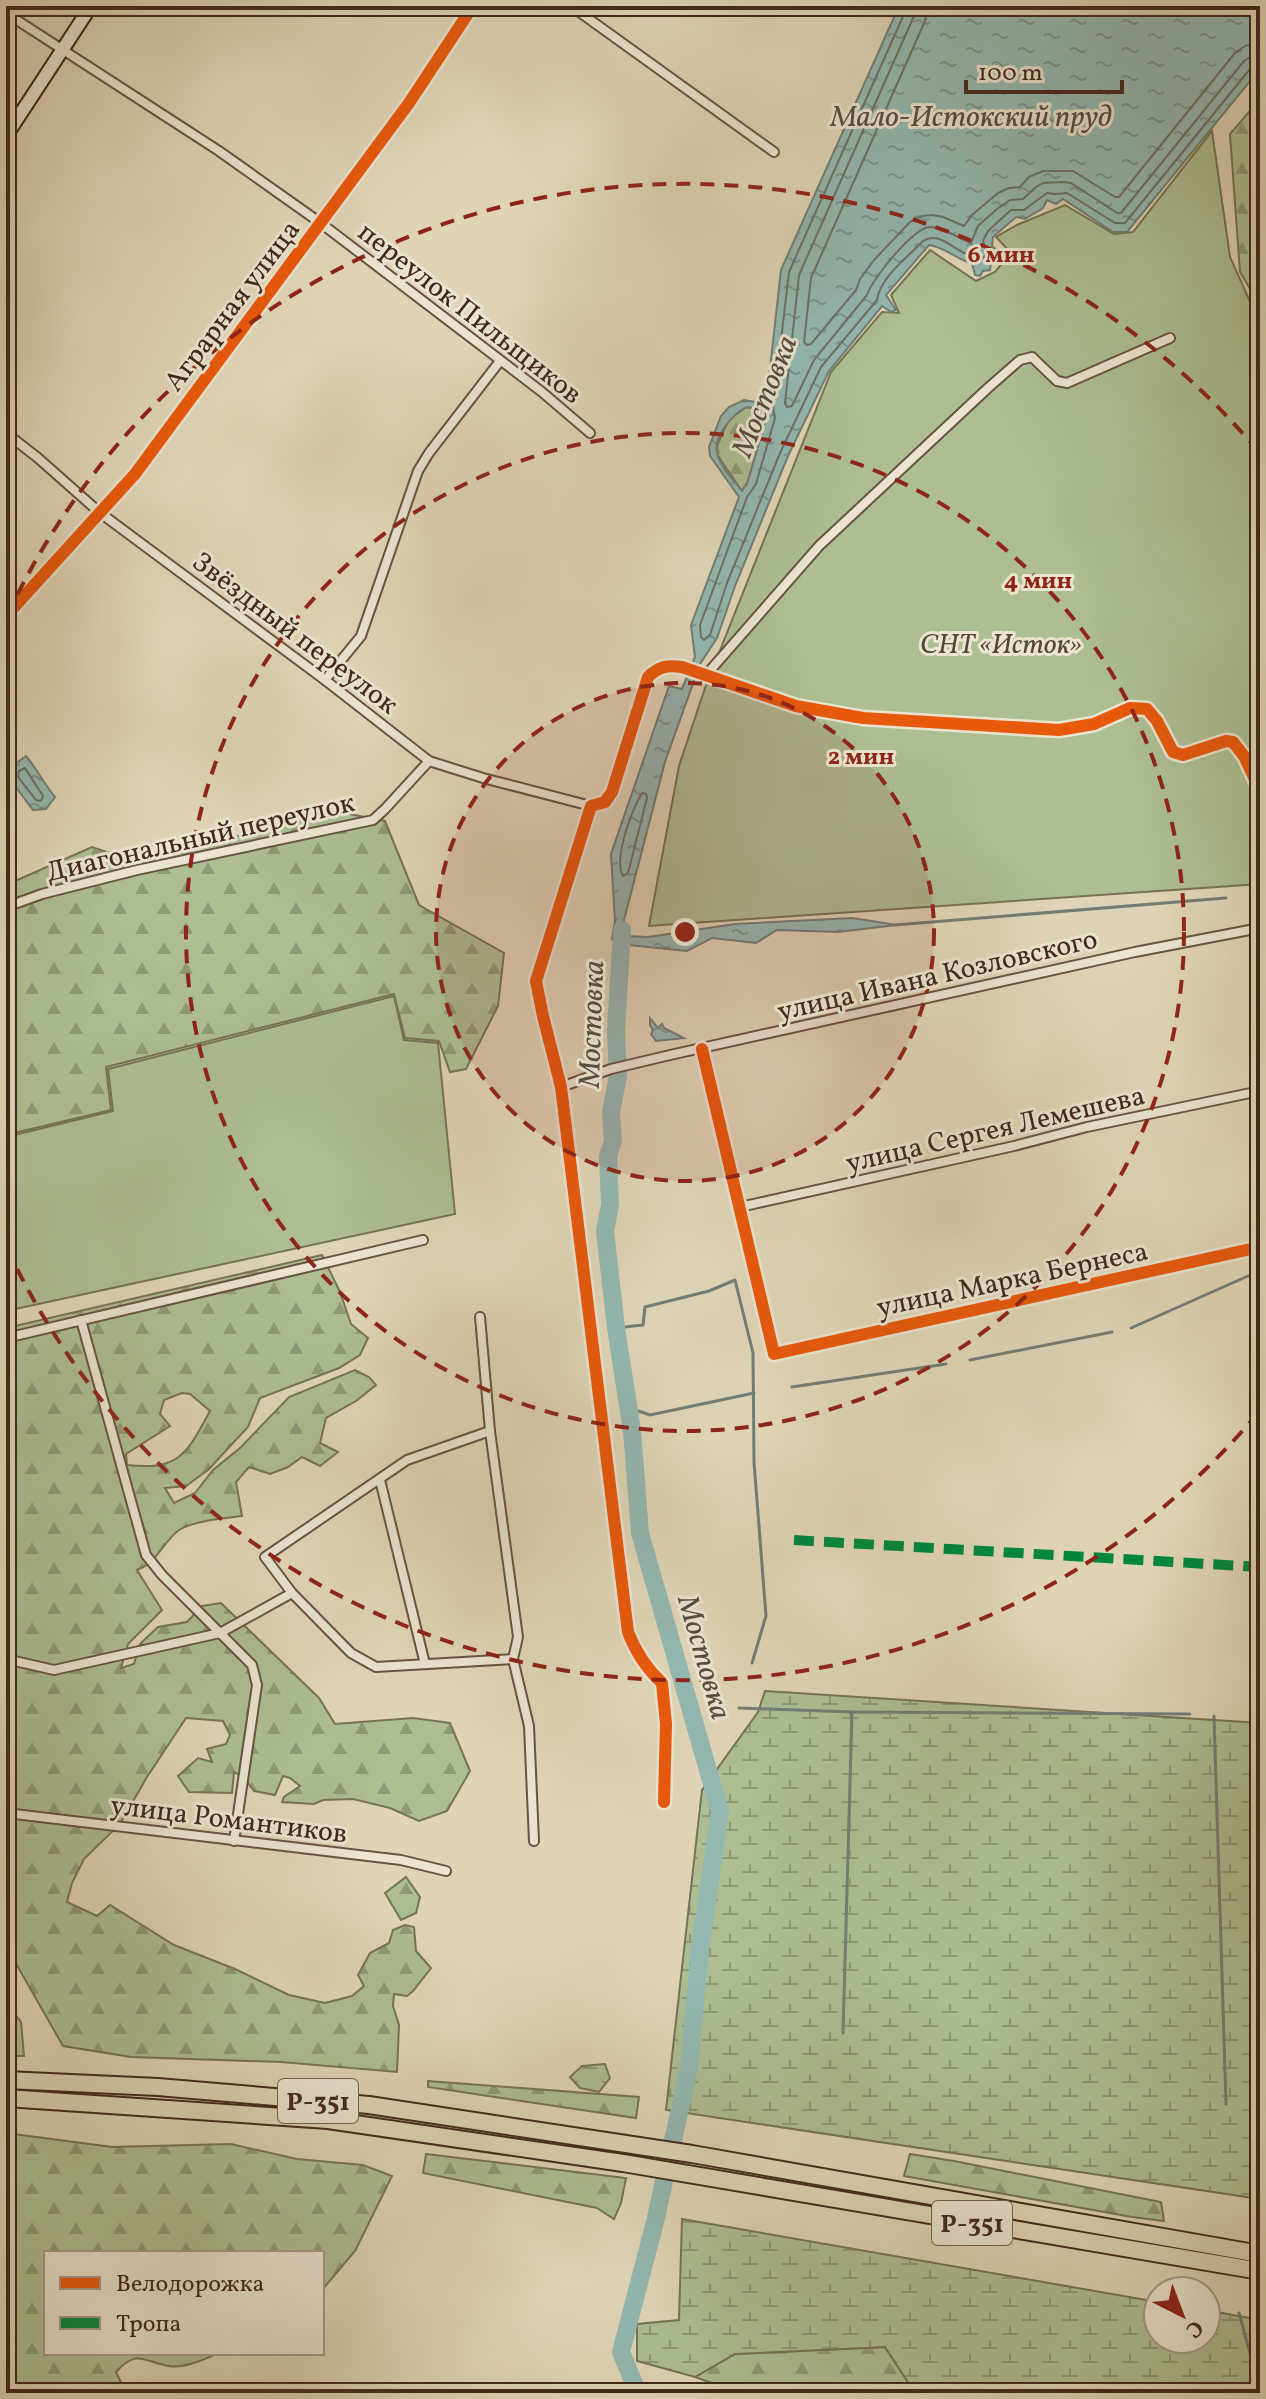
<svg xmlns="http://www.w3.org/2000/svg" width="1266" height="2399" font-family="Vollkorn,serif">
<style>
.green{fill:#acbe92;stroke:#767356;stroke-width:2}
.forest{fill:url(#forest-firs);stroke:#767356;stroke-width:2;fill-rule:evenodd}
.wetland{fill:url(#wetland-marsh);stroke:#767356;stroke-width:2}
.water{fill:url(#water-ripples);stroke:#727e75;stroke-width:2;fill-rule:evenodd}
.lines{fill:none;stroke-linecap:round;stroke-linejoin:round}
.shore{stroke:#6a7066;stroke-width:2}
.stream{stroke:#727e75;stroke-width:3}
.river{stroke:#93b8b1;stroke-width:18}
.street-casing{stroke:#685342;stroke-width:12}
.secondary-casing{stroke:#41281b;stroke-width:16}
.highway-casing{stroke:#41281b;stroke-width:20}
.street{stroke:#eae4d0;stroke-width:8}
.secondary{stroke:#eae4d0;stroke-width:12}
.highway{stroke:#dfd5b6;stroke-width:16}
.quiet{stroke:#00873e;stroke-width:10;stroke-dasharray:20 10;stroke-linecap:butt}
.cycleway-casing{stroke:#eae4d0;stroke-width:17}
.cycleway{stroke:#e8590c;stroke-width:12}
.ring{fill:none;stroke:#8f2418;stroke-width:4;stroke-dasharray:14 10}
.labels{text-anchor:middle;stroke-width:6;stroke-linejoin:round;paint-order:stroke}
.shield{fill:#eae4d0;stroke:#746051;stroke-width:2}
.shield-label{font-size:26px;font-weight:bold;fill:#41281b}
.street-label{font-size:28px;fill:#41281b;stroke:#eae4d0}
.park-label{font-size:28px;font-style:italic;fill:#564633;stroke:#eae4d0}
.water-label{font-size:30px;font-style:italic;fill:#564c40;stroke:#eae4d0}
.centre{fill:#8f2418;stroke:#eae4d0;stroke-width:4}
.ring-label{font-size:24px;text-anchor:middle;font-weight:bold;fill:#8f2418;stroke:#eae4d0;stroke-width:6;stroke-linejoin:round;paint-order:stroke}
</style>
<defs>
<pattern id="forest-firs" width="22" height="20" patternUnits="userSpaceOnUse" patternTransform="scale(2)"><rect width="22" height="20" fill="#acbe92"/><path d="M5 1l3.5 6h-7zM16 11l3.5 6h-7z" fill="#8e9a76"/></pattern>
<pattern id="wetland-marsh" width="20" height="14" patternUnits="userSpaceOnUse" patternTransform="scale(2)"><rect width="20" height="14" fill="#acbe92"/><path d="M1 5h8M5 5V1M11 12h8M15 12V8" fill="none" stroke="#8e9a76"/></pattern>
<pattern id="water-ripples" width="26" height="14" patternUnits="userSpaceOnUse" patternTransform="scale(2)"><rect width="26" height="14" fill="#93b8b1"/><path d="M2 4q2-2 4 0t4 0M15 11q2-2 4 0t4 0" fill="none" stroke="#7a968f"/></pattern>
</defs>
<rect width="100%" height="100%" fill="#dfd5b6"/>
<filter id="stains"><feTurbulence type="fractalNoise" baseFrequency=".0025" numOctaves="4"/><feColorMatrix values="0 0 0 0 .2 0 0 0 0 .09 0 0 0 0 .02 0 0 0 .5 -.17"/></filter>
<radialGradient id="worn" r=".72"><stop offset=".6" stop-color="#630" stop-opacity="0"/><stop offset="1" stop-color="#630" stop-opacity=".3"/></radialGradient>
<g class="green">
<polygon points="1212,131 1230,257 1260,324 1260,884 649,926 679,766 705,688 831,372 882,312 899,313 891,295 930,250 976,281 995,272 1011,253 996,237 1017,225 1065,205 1114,234 1133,232"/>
<polygon points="394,996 404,1040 438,1043 455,1214 6,1311 6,1137 113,1111 108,1069"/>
</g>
<g class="forest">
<polygon points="1260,99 1260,306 1240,272 1230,134"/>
<polygon points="746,407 760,409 767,415 748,481 742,491 718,456 717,446 727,423 736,412"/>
<polygon points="339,812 385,821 419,905 504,953 498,1006 466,1069 450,1072 439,1041 405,1038 394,994 106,1067 111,1110 6,1135 6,885 92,847 134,861"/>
<path d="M322 1255 340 1292 351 1324 368 1338 360 1355 339 1368 260 1398 248 1427 208 1470 186 1486 165 1488 174 1503 195 1493 213 1470 240 1448 289 1397 355 1370 369 1377 376 1385 356 1401 326 1418 320 1443 338 1452 320 1466 302 1457 288 1467 270 1474 249 1467 236 1482 242 1516C226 1518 192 1521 179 1530 162 1543 157 1563 137 1570L162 1610 128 1644 121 1668 134 1664 140 1644 158 1627 187 1622 202 1606 221 1603 319 1698 335 1724 413 1718 450 1723 470 1771 447 1811 419 1821 390 1808 353 1799 323 1800 314 1804 282 1802 284 1797 300 1786 290 1778 283 1776 275 1795 254 1791 245 1779 234 1772 232 1793 189 1792 178 1776 198 1758 212 1762 207 1749 226 1744 230 1735 223 1721 186 1718 147 1777 120 1824 84 1859 72 1883 67 1902 97 1916 110 1905 174 1945 235 1969 289 1995 325 2003 352 1996 364 1986 358 1975 370 1953 389 1943 393 1930 405 1925 414 1927 416 1951 431 1968 413 1991 407 1996 394 1994 393 2006 399 2025 397 2072 281 2062 131 2057 63 2046 6 1946V1328ZM182 1393 190 1394 210 1411C187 1453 180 1471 127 1465L126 1454 170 1426 160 1414 164 1400Z"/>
<polygon points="406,1877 420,1897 416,1913 401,1920 385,1893"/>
<polygon points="6,2003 21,2022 24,2056 6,2056"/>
<polygon points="428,2081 639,2097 636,2118 428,2087"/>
<path d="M6 2133 112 2147 231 2144 297 2159 363 2165 392 2176 355 2251 322 2290V2253H46V2353H219C205 2359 184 2369 169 2366 143 2362 138 2348 116 2372L123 2387 118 2393H6Z"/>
<polygon points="426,2154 626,2178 621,2203 614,2219 597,2208 423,2173"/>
<polygon points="910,2154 954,2161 1161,2202 1164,2221 1132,2217 904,2176"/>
<polygon points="885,2347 915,2393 740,2393 695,2377 735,2354"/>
</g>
<g class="wetland">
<polygon points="765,1691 1260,1723 1260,2199 666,2110 702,1790 758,1712"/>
<polygon points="605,2064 610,2078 599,2092 580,2088 570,2077 582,2066"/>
<polygon points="682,2219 1158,2302 1158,2339 1206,2339 1206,2310 1260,2320 1260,2393 915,2393 885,2347 735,2354 695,2377 637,2361 637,2324 679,2320"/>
</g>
<g class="water">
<path d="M899 6H1260V69L1127 232H1113L1063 199 1056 204 1047 200 1043 208 1025 219 1016 217 993 237 992 246 1001 253 996 260 991 262 990 270 983 271 980 276 975 275 972 263C957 260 945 247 929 245L886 295 896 310 891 312 882 306 829 371 788 456 735 586 717 638 700 664 665 762 624 920 626 936 648 937 735 924 852 918 897 925 838 932 777 930 756 943 712 938 687 951 628 945 621 951 612 939 615 921 611 854 669 686 682 689 695 657 691 625 739 497 710 456 709 447 721 416 729 407 744 400 766 404 781 270ZM747 407 760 409 767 415 748 481 742 491C734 481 720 466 717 453 713 436 733 414 747 407Z"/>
<path d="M26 756C37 769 44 784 55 797L46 809 33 810 9 778 11 767Z"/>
<polygon points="650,1018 658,1028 662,1024 664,1028 684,1038 656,1041 651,1034 653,1030 650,1025"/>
</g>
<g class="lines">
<g class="shore">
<path d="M906 6 905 12 789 272 773 408 775 418 756 484 747 497 700 625 701 637 704 640 710 635 727 583 780 453 821 367 877 300C880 277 908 257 923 241 938 232 950 246 964 253 970 255 977 257 982 259L987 254 983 241 988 231 1011 210H1024L1047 193 1055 194 1067 193 1115 223H1125L1250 69 1260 65"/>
<path d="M916 6 914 16 799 275 785 403 787 407 792 406 814 360 867 295C872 279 913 228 930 227 946 227 957 239 971 243L978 226 997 209 1010 200 1023 199 1036 187 1043 183 1063 182 1071 183 1117 213H1121L1244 61 1252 56 1260 55"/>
<polyline points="928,6 925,21 811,278 804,342 807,345 811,344 856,290 860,279 874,260 910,222 922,216 932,215 943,217 964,226 972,215 998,193 1009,188 1020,187 1029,177 1043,171 1073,171 1115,197 1119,197 1235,53 1245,46 1260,43"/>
<polygon points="25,768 43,796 41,801 36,800 18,777 19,771"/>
<path d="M642 793 646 794 647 798 628 873 623 876C613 859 632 810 642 793Z"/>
</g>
<g class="stream">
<polyline points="895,925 1226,898"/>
<polyline points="616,1328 643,1325 645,1307 709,1291 735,1280 753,1353 754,1462 766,1616 752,1663"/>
<polyline points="1131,1328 1257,1272"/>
<polyline points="970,1360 1112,1332"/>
<polyline points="792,1387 946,1364"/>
<polyline points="629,1408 650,1415 754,1393"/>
<polyline points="739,1708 852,1712 843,2033"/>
<polyline points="852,1712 1190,1714"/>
<polyline points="1214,1716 1226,2104"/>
<polyline points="1239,2313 1260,2389"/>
<polyline points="657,2393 696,2393"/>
</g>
<polyline class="river" points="622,930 616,1031 618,1076 611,1112 613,1141 608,1156 610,1205 605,1231 616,1328 632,1431 640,1533 720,1812 700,1948 689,2068 655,2222 621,2352 638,2393"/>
<defs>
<g id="street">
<polyline points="571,6 774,152"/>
<polyline points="6,13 219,151 322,224 542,392 590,433"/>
<polyline points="6,433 38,458 99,512 325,680 429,761 483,778 591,806"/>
<polyline points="6,616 135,474 409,103 473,6"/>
<polyline points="707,674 819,546 988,388 1020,360 1032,357 1057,381 1067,383 1170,338"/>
<polyline points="325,680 361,636 418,471 429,453 500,361"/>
<path d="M591 806 536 981 543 1016 561 1087 628 1632C636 1653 646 1668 662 1683L666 1724 664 1802"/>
<polyline points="591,806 605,802 612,792 648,677 655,670 668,665 682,667 796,706 863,718 1059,730 1094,724 1130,708 1147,709 1157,721 1173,752 1183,755 1226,741 1233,742 1244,756 1260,790"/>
<polyline points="6,907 42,894 137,870 373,820 385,809 429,761"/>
<polyline points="702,1049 774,1354 1260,1247"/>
<polyline points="561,1087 611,1069 670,1055 1135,952 1260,928"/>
<polyline points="740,1207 1014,1146 1087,1127 1260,1091"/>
<polyline points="480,1317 490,1431 518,1637 513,1659 529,1726 534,1841"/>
<polyline points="81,1320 146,1555 162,1575 252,1665 257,1685 234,1841"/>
<polyline points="6,1338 423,1240"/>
<polyline points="490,1431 407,1460 265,1557 292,1593 351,1653 376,1667 513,1659"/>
<polyline points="380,1480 425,1664"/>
<polyline points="6,1659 54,1670 220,1633 292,1593"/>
<polyline points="6,1813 401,1860 446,1871"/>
</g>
<polyline id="secondary" points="6,136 91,6"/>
<g id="highway">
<polyline points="6,2080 158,2087 369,2105 692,2154 1260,2254"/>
<polyline points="6,2098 328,2120 623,2163 1260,2271"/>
</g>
</defs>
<use href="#street" class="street-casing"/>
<use href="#secondary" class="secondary-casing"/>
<use href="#highway" class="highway-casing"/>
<use href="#street" class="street"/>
<use href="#secondary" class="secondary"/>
<use href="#highway" class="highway"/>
<polyline class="quiet" points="794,1540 1260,1567"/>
<defs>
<g id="cycleway">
<polyline points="6,616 135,474 409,103 473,6"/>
<polyline points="702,1049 774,1354 1260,1247"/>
<path d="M664 1802 666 1724 662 1683C646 1668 636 1653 628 1632L561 1087 543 1016 536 981 591 806 605 802 612 792 648 677C659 666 668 665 682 667L796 706 863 718 1059 730 1094 724 1130 708 1147 709 1157 721 1173 752 1183 755 1226 741 1233 742 1244 756 1260 790"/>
</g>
</defs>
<use href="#cycleway" class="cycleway-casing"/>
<use href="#cycleway" class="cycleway"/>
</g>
<circle cx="685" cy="932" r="249" fill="#8f2418" fill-opacity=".12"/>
<g class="ring">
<circle cx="685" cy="932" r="249"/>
<circle cx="685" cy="932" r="499"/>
<path d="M1258 1413A748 748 0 0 1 7 1248M7 616A748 748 0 0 1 1258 451"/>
</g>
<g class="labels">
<g class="shield">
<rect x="278" y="2079" width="80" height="44" rx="6"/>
<rect x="932" y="2201" width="80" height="44" rx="6"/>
</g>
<g class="shield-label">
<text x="318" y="2110">Р-351</text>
<text x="972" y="2232">Р-351</text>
</g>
<g class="street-label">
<text transform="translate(231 305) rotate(-53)" y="10">Аграрная улица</text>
<text transform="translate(471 312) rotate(38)" y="10">переулок Пильщиков</text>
<text transform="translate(296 632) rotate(37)" y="10">Звёздный переулок</text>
<text transform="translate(200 836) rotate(-13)" y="10">Диагональный переулок</text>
<text transform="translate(937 974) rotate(-13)" y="10">улица Ивана Козловского</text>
<text transform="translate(995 1128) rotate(-13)" y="10">улица Сергея Лемешева</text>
<text transform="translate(1012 1278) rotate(-12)" y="10">улица Марка Бернеса</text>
<text transform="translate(229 1818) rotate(7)" y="10">улица Романтиков</text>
</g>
<g class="park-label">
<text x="1001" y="653">СНТ «Исток»</text>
</g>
<g class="water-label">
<text x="971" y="126">Мало-Истокский пруд</text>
<text transform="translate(764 396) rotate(-68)" y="10">Мостовка</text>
<text transform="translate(591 1024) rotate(-88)" y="10">Мостовка</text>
<text transform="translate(705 1657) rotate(74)" y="10">Мостовка</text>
</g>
</g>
<circle cx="685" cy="932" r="12" class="centre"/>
<g class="ring-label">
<text x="1001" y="262">6 мин</text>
<text x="1038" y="588">4 мин</text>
<text x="861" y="764">2 мин</text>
</g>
<rect width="1266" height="2399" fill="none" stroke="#dfd5b6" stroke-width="32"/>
<rect x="8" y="8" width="1250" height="2383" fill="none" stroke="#41281b" stroke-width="4"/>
<rect x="16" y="16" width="1234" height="2367" fill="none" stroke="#41281b" stroke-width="2"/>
<rect x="44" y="2251" width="280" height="104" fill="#eae4d0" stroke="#a69988" stroke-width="2"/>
<rect x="60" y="2277" width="40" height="12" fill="#e8590c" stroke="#a69988" stroke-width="2"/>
<text x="116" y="2291" font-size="24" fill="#41281b">Велодорожка</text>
<rect x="60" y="2317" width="40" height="12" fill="#00873e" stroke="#a69988" stroke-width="2"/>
<text x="116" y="2331" font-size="24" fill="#41281b">Тропа</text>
<g transform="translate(1182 2315) rotate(138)"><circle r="38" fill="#eae4d0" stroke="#a69988" stroke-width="2"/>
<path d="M0-6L14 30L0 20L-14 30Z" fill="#8f2418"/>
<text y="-12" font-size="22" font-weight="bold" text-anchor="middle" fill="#41281b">С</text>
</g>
<path d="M966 80v12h156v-12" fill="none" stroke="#41281b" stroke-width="4"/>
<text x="978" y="80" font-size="24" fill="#41281b" stroke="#eae4d0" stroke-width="6" paint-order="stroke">100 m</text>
<rect width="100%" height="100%" filter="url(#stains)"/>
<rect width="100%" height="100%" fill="url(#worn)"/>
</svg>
